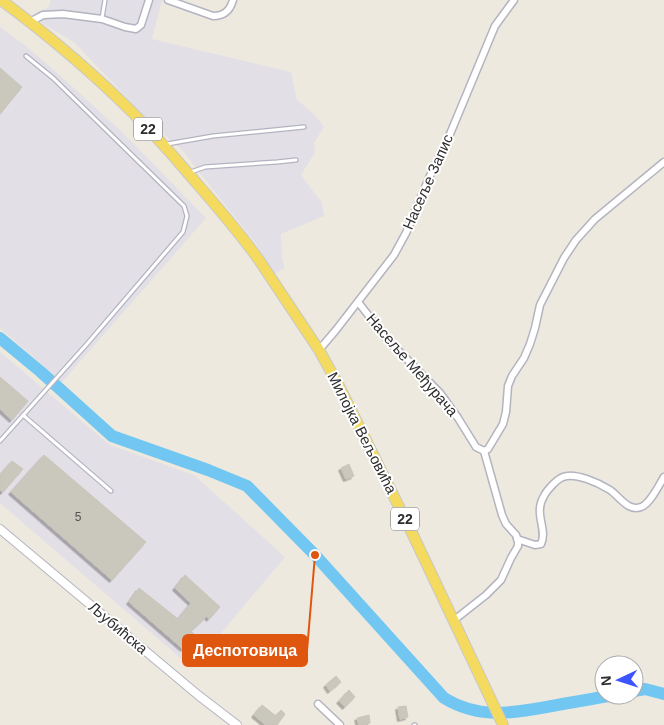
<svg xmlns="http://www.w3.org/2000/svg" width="664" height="725" font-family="Helvetica,sans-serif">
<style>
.industrial{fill:#e2dfe7}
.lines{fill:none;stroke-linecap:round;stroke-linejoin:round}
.river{stroke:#71c7f2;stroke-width:12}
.building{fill:#cac7bd;stroke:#cac5b8;filter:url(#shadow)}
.service-casing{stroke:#b3b4c0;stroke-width:5.5}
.minor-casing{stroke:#b3b4c0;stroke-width:9}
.tertiary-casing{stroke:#b3b4c0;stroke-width:10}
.primary-casing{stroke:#c8c8c8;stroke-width:12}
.service{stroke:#fff;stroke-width:3}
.minor{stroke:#fff;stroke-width:6}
.tertiary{stroke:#fff;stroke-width:8}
.primary{stroke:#f4da5e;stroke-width:10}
.labels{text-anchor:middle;stroke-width:4;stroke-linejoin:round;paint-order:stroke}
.number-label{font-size:12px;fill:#545451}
.shield{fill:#fff;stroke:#6c6c6c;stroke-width:1}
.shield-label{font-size:14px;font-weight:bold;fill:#2d2d2d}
.street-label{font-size:15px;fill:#2d2d2d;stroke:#fff}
.leader{fill:none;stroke:#df570e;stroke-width:2}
.callout-dot{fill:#df570e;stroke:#fff;stroke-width:2}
.callout{fill:#df570e;stroke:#df570e;stroke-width:2}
.callout-label{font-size:16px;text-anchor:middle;font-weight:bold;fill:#fff}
</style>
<defs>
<filter id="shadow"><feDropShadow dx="-2.5" dy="2.5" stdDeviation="0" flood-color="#0004"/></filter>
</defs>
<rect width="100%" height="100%" fill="#eee9df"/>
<g class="industrial">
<polygon points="51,0 162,0 152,39 291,72 297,100 314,114 324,127 314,143 315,152 301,175 322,203 324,216 281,234 282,259 285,268 274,274 256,244 181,149 154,126 74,42 43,24 36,12 48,8"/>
<polygon points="0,27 27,47 64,79 122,132 206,218 62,382 0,328"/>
<polygon points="0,352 110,445 194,475 285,557 192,668 0,503"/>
</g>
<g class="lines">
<g class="river">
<path d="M0 338 41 372 112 436 208 470 247 486 315 555 444 698C480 720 513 713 552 706 573 702 593 699 613 695"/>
<polyline points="634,691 645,689 664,694"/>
</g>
</g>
<g class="building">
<polygon points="0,68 22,87 0,114"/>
<polygon points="0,377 28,401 12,420 0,409"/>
<polygon points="44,455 146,542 112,580 11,492"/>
<polygon points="12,461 23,469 3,492 0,490 0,475"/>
<polygon points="349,464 354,476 346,479 341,468"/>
<polygon points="185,575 220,607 209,619 207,616 191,631 195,635 183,649 129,602 139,588 178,619 191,603 175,588"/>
<polygon points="336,676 341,682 330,691 326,685"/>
<polygon points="349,690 355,697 345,707 339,701"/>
<polygon points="262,705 276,716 281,710 285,714 277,725 266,725 254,715"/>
<polygon points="406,706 408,717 400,719 398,707"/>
<polygon points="369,715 370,723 359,725 357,718"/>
</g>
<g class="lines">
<defs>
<g id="service">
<polyline points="102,18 105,0"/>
<polyline points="167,144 213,136 274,130 304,127"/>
<polyline points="191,172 205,167 277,162 296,160"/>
<polyline points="23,415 111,491"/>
<polyline points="0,441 87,344 183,232 187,216 184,206 53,78 26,56"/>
<polyline points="414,725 415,725"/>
</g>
<g id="minor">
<path d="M168 0 213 16C224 16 230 11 233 0"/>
<polyline points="30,22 43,15 63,14 102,19 125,27 136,29 141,25 149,0"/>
<polyline points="358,302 387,339 440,393 458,418 476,447 484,451 488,449 503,424 506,412 508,386 512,376 524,358 530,344 535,328 540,305 564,258 576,240 595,219 664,162"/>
<polyline points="319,350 336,330 394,255 406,233 429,178 450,134 495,26 514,0"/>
<path d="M517 539 535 545 541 544C548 529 533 514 544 496 547 490 557 479 563 477 575 472 599 483 610 490 619 496 628 512 641 507 650 504 659 485 664 477"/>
<polyline points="453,621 486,595 501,580 511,558 518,546 518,541 516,535 506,524 502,515 484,451"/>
<polyline points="318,704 340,725"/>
</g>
<polyline id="tertiary" points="0,529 198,695 237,725"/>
<path id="primary" d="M1 0C48 35 92 72 133 113 152 132 170 152 187 172 212 201 237 229 259 260L319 350 339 386 413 535 503 725"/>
</defs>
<use href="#service" class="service-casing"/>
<use href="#minor" class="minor-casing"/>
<use href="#tertiary" class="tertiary-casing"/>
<use href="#primary" class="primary-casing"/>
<use href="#service" class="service"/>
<use href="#minor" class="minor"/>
<use href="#tertiary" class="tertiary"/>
<use href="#primary" class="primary"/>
</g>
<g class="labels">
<g class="number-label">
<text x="78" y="521">5</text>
</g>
<g class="shield">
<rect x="134" y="117.5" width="28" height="23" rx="4"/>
<rect x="391" y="507.5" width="28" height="23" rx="4"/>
</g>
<g class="shield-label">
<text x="148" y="134">22</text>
<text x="405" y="524">22</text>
</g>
<g class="street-label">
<text transform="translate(428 182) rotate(-66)" y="5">Насеље Запис</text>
<text transform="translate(412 365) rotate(49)" y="5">Насеље Међурача</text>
<text transform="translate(362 433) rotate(63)" y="5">Милојка Вељовића</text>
<text transform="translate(118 628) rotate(40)" y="5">Љубићска</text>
</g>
</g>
<path class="leader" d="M315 555L307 651"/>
<circle class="callout-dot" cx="315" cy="555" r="5"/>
<rect class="callout" x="183" y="635" width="124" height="31" rx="5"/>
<g class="callout-label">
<text x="245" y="656">Деспотовица</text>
</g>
<g transform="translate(619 680) rotate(266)"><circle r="24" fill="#ffffff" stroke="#ababab"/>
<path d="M0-4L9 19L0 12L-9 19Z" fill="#3c55fe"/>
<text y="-8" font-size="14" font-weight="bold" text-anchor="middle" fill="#2d2d2d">N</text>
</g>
</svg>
